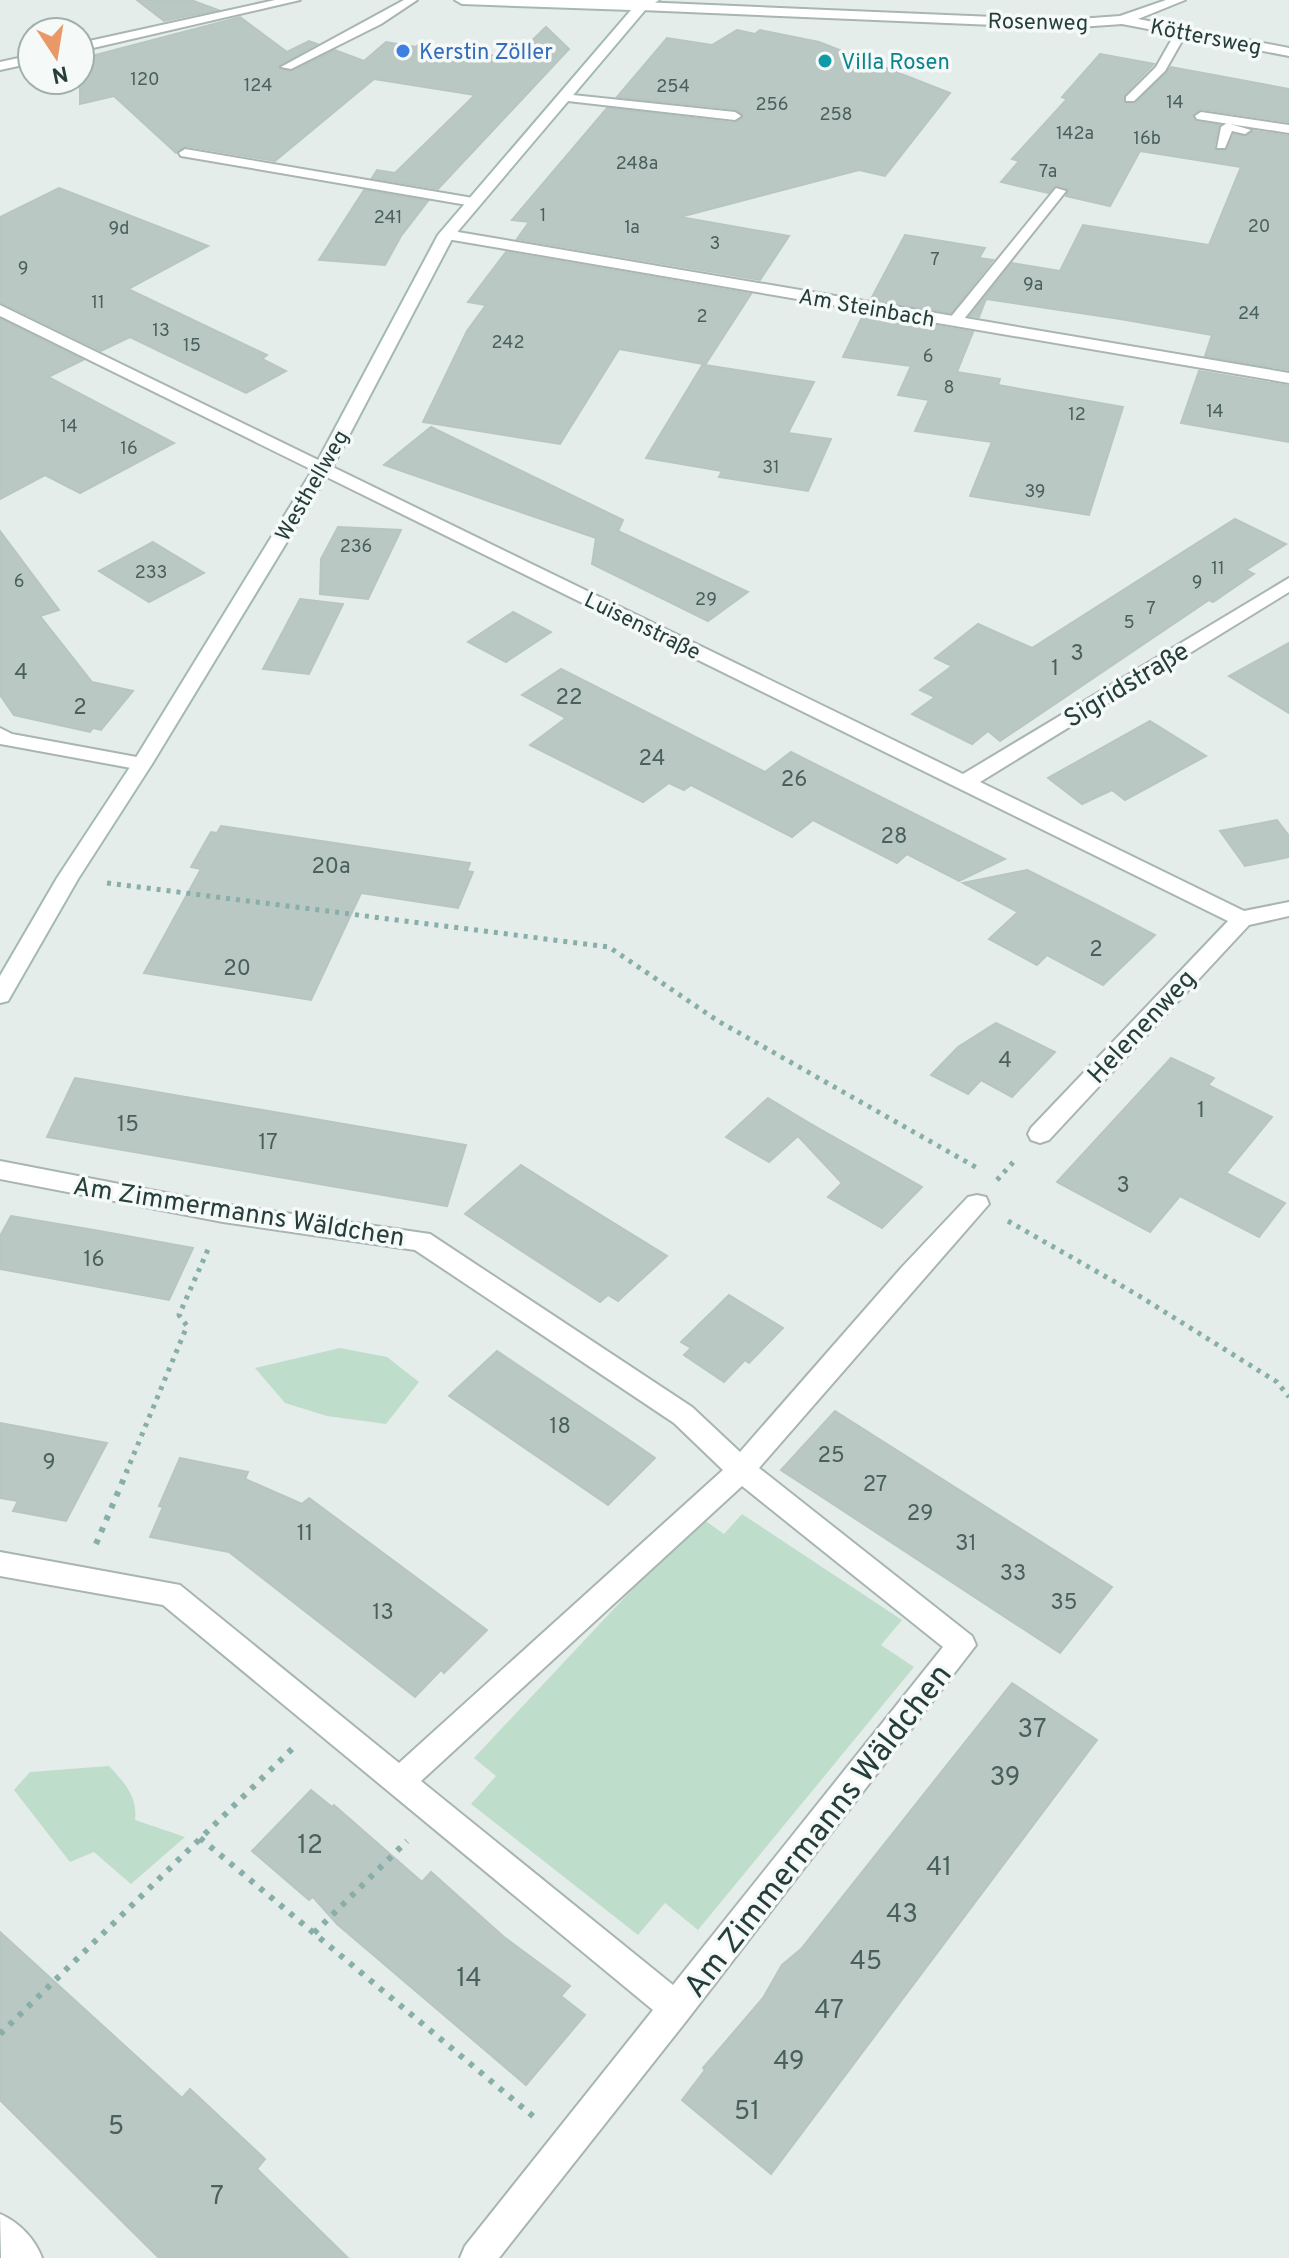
<svg xmlns="http://www.w3.org/2000/svg" width="1289" height="2258" font-family="Overpass,sans-serif">
<style>
.green{fill:#bfddcb}
.building{fill:#bac8c4;stroke:#b7c6c2;stroke-width:2}
.lines{fill:none;stroke-linecap:round;stroke-linejoin:round}
.lane-casing{stroke:#a8b5b2;stroke-width:4}
.street-casing{stroke:#a8b5b2;stroke-width:4}
.secondary-casing{stroke:#a4b8b4;stroke-width:4}
.path-far1{stroke:#87aea8;stroke-width:5;stroke-dasharray:4 6;stroke-linecap:butt}
.path{stroke:#87aea8;stroke-width:6;stroke-dasharray:5 8;stroke-linecap:butt}
.lane{fill:#fff;fill-rule:evenodd}
.street{fill:#fff;fill-rule:evenodd}
.secondary{fill:#fff;fill-rule:evenodd}
.shop-dot{fill:#3f7fe0;stroke:#f5faf8;stroke-width:3}
.culture-dot{fill:#0f9aa8;stroke:#f5faf8;stroke-width:3}
.labels{text-anchor:middle;stroke-width:7;stroke-linejoin:round;paint-order:stroke}
.far-number-label{font-size:18px;fill:#4a605d}
.far-street-label{font-size:22px;fill:#253e3b;stroke:#f5faf8}
.far-shop-label{font-size:22px;fill:#366cbe;stroke:#f5faf8;text-anchor:start}
.far-culture-label{font-size:22px;fill:#0d838f;stroke:#f5faf8;text-anchor:start}
.number-label{font-size:22px;fill:#4a605d}
.street-label{font-size:26px;fill:#253e3b;stroke:#f5faf8}
.near-number-label{font-size:26px;fill:#4a605d}
.near-street-label{font-size:32px;fill:#253e3b;stroke:#f5faf8}
</style>
<rect width="100%" height="100%" fill="#e5edea"/>
<g class="green">
<polygon points="340,1348 387,1357 419,1382 386,1424 327,1416 285,1403 255,1368"/>
<polygon points="742,1514 902,1620 881,1645 914,1667 698,1930 665,1903 638,1935 471,1804 496,1776 474,1758 700,1517 724,1534"/>
<path d="M109 1766C124 1782 138 1797 135 1820L185 1837 131 1884 94 1852 70 1862 14 1790 30 1772Z"/>
</g>
<g class="building">
<polygon points="137,0 191,0 218,10 164,21"/>
<polygon points="240,17 287,52 309,41 317,44 278,66 290,72 335,50 364,61 386,42 416,47 420,43 513,59 546,27 569,49 438,189 372,178 377,170 395,173 475,95 374,79 275,161 186,146 176,153 114,96 80,104 80,59"/>
<polygon points="737,30 755,34 760,30 819,42 950,93 885,176 859,170 680,217 789,236 760,280 517,239 529,222 512,220 607,108 735,123 743,118 743,114 735,109 617,97 667,38 712,45"/>
<polygon points="1100,54 1154,64 1124,95 1126,104 1136,103 1171,67 1289,89 1289,122 1201,109 1192,115 1197,122 1219,125 1214,147 1217,151 1227,150 1234,134 1247,136 1254,131 1289,136 1289,370 1205,356 1212,335 1120,319 986,299 979,317 970,316 1012,263 1060,271 1083,225 1209,245 1241,167 1140,151 1110,206 1066,196 1069,190 1057,185 1048,193 1001,182 1019,161 1012,159 1067,99 1062,97"/>
<polygon points="59,188 208,246 128,289 267,355 262,359 286,371 246,393 130,337 101,351 0,302 0,217"/>
<polygon points="364,190 428,201 401,236 385,265 319,260"/>
<polygon points="905,235 985,248 979,258 993,260 951,313 871,299"/>
<polygon points="506,252 751,294 705,365 814,382 788,433 831,439 808,491 719,477 722,471 646,458 703,364 619,349 560,444 423,422 467,331 486,305 468,302"/>
<polygon points="864,313 973,332 957,372 1000,379 998,385 1123,407 1089,515 970,496 992,442 915,431 929,400 898,395 911,366 843,357"/>
<polygon points="0,319 83,360 48,377 174,443 80,493 45,475 0,499"/>
<polygon points="1199,371 1289,386 1289,442 1181,423"/>
<polygon points="431,427 623,520 618,531 748,592 708,621 592,564 596,538 384,465"/>
<polygon points="1235,519 1286,544 1246,570 1254,574 1213,602 1209,600 1000,741 988,731 972,744 912,714 935,697 920,690 952,666 935,658 978,624 1032,648"/>
<polygon points="338,527 401,530 368,599 320,594 321,559"/>
<polygon points="0,531 59,610 40,616 92,682 133,691 101,730 93,728 90,732 14,715 0,695"/>
<polygon points="153,542 204,573 149,602 99,571"/>
<polygon points="300,599 343,604 309,674 263,669"/>
<polygon points="513,612 551,632 506,662 468,642"/>
<polygon points="1289,643 1289,713 1229,676"/>
<polygon points="561,669 765,772 791,752 1005,859 959,881 907,854 897,863 813,820 792,837 691,785 684,790 669,783 643,802 530,745 566,718 522,695"/>
<polygon points="1150,721 1206,756 1125,800 1112,790 1082,804 1048,778"/>
<polygon points="1277,820 1289,836 1289,857 1245,866 1220,831"/>
<polygon points="221,826 470,863 467,871 473,872 458,908 361,893 311,1000 144,973 201,869 191,867 211,832 217,833"/>
<polygon points="1027,870 1097,905 1155,935 1103,985 1047,955 1037,965 989,939 1018,912 963,883"/>
<polygon points="996,1023 1055,1052 1012,1097 981,1080 968,1094 931,1075 958,1047"/>
<polygon points="1171,1058 1214,1078 1208,1085 1272,1117 1226,1173 1285,1203 1259,1237 1180,1196 1150,1232 1057,1182"/>
<polygon points="75,1078 280,1113 466,1145 447,1206 47,1137"/>
<polygon points="768,1098 811,1124 922,1187 882,1228 828,1197 842,1183 798,1136 769,1162 726,1137"/>
<polygon points="521,1165 570,1196 667,1256 618,1301 608,1295 600,1302 465,1214"/>
<polygon points="11,1216 94,1230 193,1248 169,1300 0,1269 0,1236"/>
<polygon points="729,1295 783,1328 749,1363 745,1360 724,1382 684,1355 691,1348 681,1342"/>
<polygon points="497,1351 613,1429 655,1458 608,1505 449,1396"/>
<polygon points="835,1411 1112,1587 1060,1653 781,1470"/>
<polygon points="0,1423 107,1443 66,1521 13,1511 18,1501 0,1498"/>
<polygon points="180,1458 248,1472 245,1479 302,1504 309,1498 487,1630 444,1673 441,1670 415,1697 229,1552 150,1537 163,1507 159,1506"/>
<polygon points="1012,1683 1097,1740 771,2174 682,2100 705,2070 703,2068 763,1998 782,1965 801,1949"/>
<polygon points="311,1790 332,1807 334,1805 422,1882 431,1872 504,1937 570,1986 561,1996 585,2015 526,2085 337,1924 313,1897 309,1900 252,1851"/>
<polygon points="0,1932 182,2098 190,2089 265,2159 257,2169 348,2258 159,2258 0,2100"/>
</g>
<g class="lines">
<defs>
<g id="lane">
<polygon points="404,0 417,0 381,24 291,69 281,67"/>
<polygon points="1177,30 1187,32 1165,71 1134,101 1126,101 1126,97 1156,67"/>
<polygon points="563,94 735,112 741,116 735,120 559,100 559,96"/>
<polygon points="1201,112 1289,125 1289,133 1197,119 1195,116"/>
<polygon points="1227,123 1251,130 1245,134 1232,131 1225,148 1217,148 1221,127"/>
<polygon points="185,149 473,198 479,202 473,206 181,156 179,153"/>
<polygon points="1056,188 1066,191 960,324 950,324 950,318"/>
</g>
<g id="street">
<polygon points="275,0 300,0 80,51 80,43"/>
<polygon points="1166,0 1185,0 1138,19 1289,48 1289,56 1122,24 1065,28 641,10 634,6 641,2 1065,20 1120,16"/>
<polygon points="32,55 32,63 0,70 0,62"/>
<polygon points="446,230 1289,373 1289,383 441,238 441,232"/>
<polygon points="0,305 963,774 1289,578 1289,592 980,782 1244,911 1289,902 1289,916 1249,925 1049,1140 1040,1143 1031,1140 1028,1134 1031,1128 1228,921 0,316"/>
<polygon points="0,728 12,734 142,758 152,764 142,770 6,745 0,744"/>
<path d="M0 1161 223 1204 430 1234 692 1407 740 1452 902 1267 968 1197 977 1195 986 1197 989 1204 759 1468 972 1636 976 1645 687 2020 499 2258H460L465 2246 653 2010 163 1605 0 1576V1552L180 1585 399 1763 723 1470 674 1423 415 1250 223 1222 0 1179ZM742 1486 943 1647 673 1985 421 1781Z"/>
<path d="M0 2214C19 2222 35 2239 42 2258H1Z"/>
</g>
<polygon id="secondary" points="455,0 659,0 646,9 453,237 333,466 152,764 78,879 8,1001 0,1003 0,976 57,878 132,764 315,466 438,235 631,10 462,4"/>
</defs>
<use href="#lane" class="lane-casing"/>
<use href="#street" class="street-casing"/>
<use href="#secondary" class="secondary-casing"/>
<g class="path-far1">
<polyline points="107,883 609,947 718,1021 979,1169"/>
<polyline points="997,1180 1017,1158"/>
<polyline points="1008,1221 1136,1294 1277,1382 1289,1397"/>
<polyline points="126,1473 187,1326 179,1315 210,1245"/>
</g>
<g class="path">
<polyline points="96,1544 127,1471"/>
<polyline points="200,1838 534,2117"/>
<polyline points="314,1933 407,1841"/>
<polyline points="0,2034 294,1747"/>
</g>
<use href="#lane" class="lane"/>
<use href="#street" class="street"/>
<use href="#secondary" class="secondary"/>
</g>
<circle class="shop-dot" cx="403" cy="51" r="8"/>
<circle class="culture-dot" cx="825" cy="61" r="8"/>
<g class="labels">
<g class="far-number-label">
<text x="145" y="85">120</text>
<text x="258" y="91">124</text>
<text x="673" y="92">254</text>
<text x="1175" y="108">14</text>
<text x="772" y="110">256</text>
<text x="836" y="120">258</text>
<text x="1075" y="139">142a</text>
<text x="1147" y="144">16b</text>
<text x="637" y="169">248a</text>
<text x="1048" y="177">7a</text>
<text x="543" y="221">1</text>
<text x="388" y="223">241</text>
<text x="1259" y="232">20</text>
<text x="632" y="233">1a</text>
<text x="119" y="234">9d</text>
<text x="715" y="249">3</text>
<text x="935" y="265">7</text>
<text x="23" y="274">9</text>
<text x="1033" y="290">9a</text>
<text x="98" y="308">11</text>
<text x="1249" y="319">24</text>
<text x="702" y="322">2</text>
<text x="161" y="336">13</text>
<text x="508" y="348">242</text>
<text x="192" y="351">15</text>
<text x="928" y="362">6</text>
<text x="949" y="393">8</text>
<text x="1215" y="417">14</text>
<text x="1077" y="420">12</text>
<text x="69" y="432">14</text>
<text x="129" y="454">16</text>
<text x="771" y="473">31</text>
<text x="1035" y="497">39</text>
<text x="356" y="552">236</text>
<text x="1218" y="574">11</text>
<text x="151" y="578">233</text>
<text x="19" y="587">6</text>
<text x="1197" y="588">9</text>
<text x="706" y="605">29</text>
<text x="1151" y="614">7</text>
<text x="1129" y="628">5</text>
</g>
<g class="far-street-label">
<text transform="translate(1038 21) rotate(1)" y="8">Rosenweg</text>
<text transform="translate(1206 36) rotate(11)" y="8">Köttersweg</text>
<text transform="translate(867 307) rotate(10)" y="8">Am Steinbach</text>
<text transform="translate(311 485) rotate(-60)" y="8">Westhellweg</text>
<text transform="translate(643 625) rotate(26)" y="8">Luisenstraße</text>
</g>
<g class="far-shop-label">
<text x="419" y="59">Kerstin Zöller</text>
</g>
<g class="far-culture-label">
<text x="841" y="69">Villa Rosen</text>
</g>
<g class="number-label">
<text x="1077" y="660">3</text>
<text x="1055" y="675">1</text>
<text x="21" y="679">4</text>
<text x="569" y="704">22</text>
<text x="80" y="714">2</text>
<text x="652" y="765">24</text>
<text x="794" y="786">26</text>
<text x="894" y="843">28</text>
<text x="331" y="873">20a</text>
<text x="1096" y="956">2</text>
<text x="237" y="975">20</text>
<text x="1005" y="1067">4</text>
<text x="1201" y="1117">1</text>
<text x="128" y="1131">15</text>
<text x="268" y="1149">17</text>
<text x="1123" y="1192">3</text>
<text x="94" y="1266">16</text>
<text x="560" y="1433">18</text>
<text x="831" y="1462">25</text>
<text x="49" y="1469">9</text>
<text x="875" y="1491">27</text>
<text x="920" y="1520">29</text>
<text x="305" y="1540">11</text>
<text x="966" y="1550">31</text>
<text x="1013" y="1580">33</text>
<text x="1064" y="1609">35</text>
<text x="383" y="1619">13</text>
</g>
<g class="street-label">
<text transform="translate(1126 684) rotate(-31)" y="9">Sigridstraße</text>
<text transform="translate(1141 1026) rotate(-47)" y="9">Helenenweg</text>
<text transform="translate(239 1211) rotate(9)" y="9">Am Zimmermanns Wäldchen</text>
</g>
<g class="near-number-label">
<text x="1032" y="1737">37</text>
<text x="1005" y="1785">39</text>
<text x="310" y="1853">12</text>
<text x="939" y="1875">41</text>
<text x="902" y="1922">43</text>
<text x="866" y="1969">45</text>
<text x="469" y="1986">14</text>
<text x="829" y="2018">47</text>
<text x="789" y="2069">49</text>
<text x="747" y="2119">51</text>
<text x="116" y="2134">5</text>
<text x="217" y="2204">7</text>
</g>
<g class="near-street-label">
<text transform="translate(817 1830) rotate(-52)" y="11">Am Zimmermanns Wäldchen</text>
</g>
</g>
<g transform="translate(56 56) rotate(168)"><circle r="38" fill="#f5faf8" stroke="#a2afac" stroke-width="2"/>
<path d="M0-6L14 30L0 20L-14 30Z" fill="#e99967"/>
<text y="-12" font-size="22" font-weight="bold" text-anchor="middle" fill="#253e3b">N</text>
</g>
</svg>
